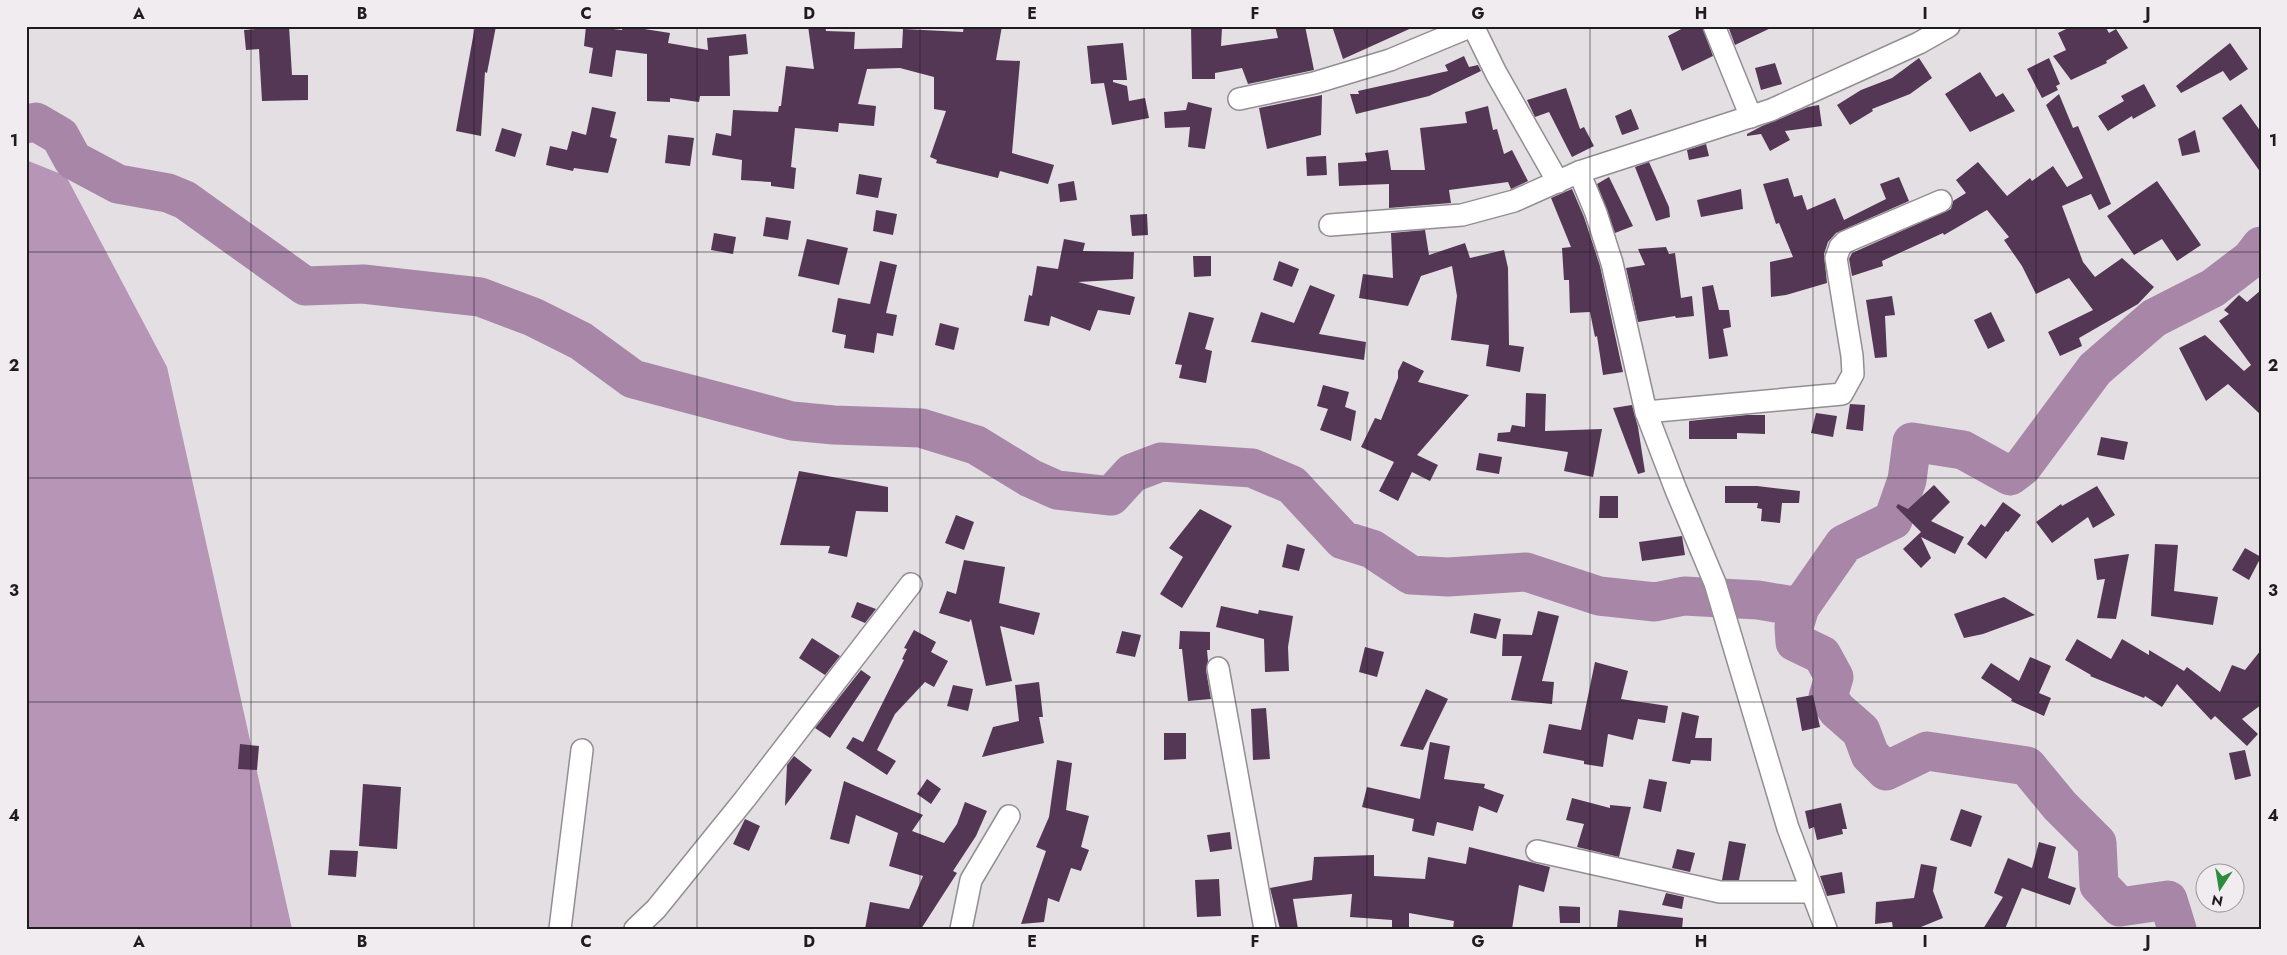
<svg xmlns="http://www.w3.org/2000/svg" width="2287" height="955" font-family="Jost,sans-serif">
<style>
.forest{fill:#b795b7}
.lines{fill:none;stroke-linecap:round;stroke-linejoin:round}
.river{stroke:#a886a8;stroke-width:39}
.building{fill:#543755}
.street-casing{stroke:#938e93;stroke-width:24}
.street{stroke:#fff;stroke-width:21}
.grid{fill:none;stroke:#1e1c1e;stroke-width:1;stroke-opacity:0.55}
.neatline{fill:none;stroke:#1e1c1e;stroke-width:2}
.grid-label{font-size:16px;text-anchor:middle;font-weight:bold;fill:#1e1c1e}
</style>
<rect width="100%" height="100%" fill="#e3dfe3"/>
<polygon class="forest" points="26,160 66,176 167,367 292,929 26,929"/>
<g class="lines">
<g class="river">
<polyline points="26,124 36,122 60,136 73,160 118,184 168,193 185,200 305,286 363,284 480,297 533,317 581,341 633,379 792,421 834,425 921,428 976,445 1030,478 1057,490 1111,496 1132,473 1161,462 1252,468 1292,485 1343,540 1372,549 1411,575 1448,577 1526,572 1599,596 1655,602 1684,596 1758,600 1800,607 1844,544 1893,520 1907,480 1912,442 1963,450 2010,476 2023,466 2095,369 2154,318 2213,288 2251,259 2261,246"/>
<polyline points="1800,607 1794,627 1795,642 1822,655 1834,677 1828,697 1837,710 1861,731 1870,755 1886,771 1927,751 2027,766 2060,806 2097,843 2099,885 2120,907 2168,900 2177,929"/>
</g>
</g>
<g class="building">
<polygon points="289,26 292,75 308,75 308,100 262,101 259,49 246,50 244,30"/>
<polygon points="475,26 496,26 487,73 485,72 481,136 456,131"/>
<polygon points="586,26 622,30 623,26 625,26 670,33 668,43 708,50 707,38 746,34 748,54 729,56 730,96 700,96 699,102 670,98 670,102 647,101 647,54 616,50 612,77 589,73 593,48 584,46"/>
<polygon points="808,26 825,26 826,31 855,32 854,49 902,48 903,29 963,32 964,26 1002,26 996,60 1020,61 1012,153 1054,165 1048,184 1000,171 998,178 936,163 937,160 930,157 946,111 934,109 934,77 900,68 867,69 858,104 876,106 874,126 839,123 838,132 795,128 791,167 796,168 794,189 771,186 771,182 741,180 742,160 712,155 716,133 731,136 733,110 778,112 779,106 781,106 786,66 814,69"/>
<polygon points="1275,26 1305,26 1314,70 1248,84 1242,68 1215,73 1215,79 1192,79 1191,27 1222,28 1221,46 1278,38"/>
<polygon points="1332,26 1416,26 1343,59"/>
<polygon points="1687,26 1702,26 1713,56 1682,71 1668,36"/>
<polygon points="1728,26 1775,26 1735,45"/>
<polygon points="2072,26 2105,26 2109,33 2116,29 2128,48 2106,61 2107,63 2071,80 2053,56 2066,50 2058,33"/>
<polygon points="1123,43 1127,80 1113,80 1113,82 1127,86 1129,101 1145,98 1149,118 1112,125 1104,83 1091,84 1087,46"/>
<polygon points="2230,43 2248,69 2230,81 2223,71 2181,93 2176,86"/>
<polygon points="1464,56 1469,67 1478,65 1481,71 1429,96 1356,114 1350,94 1359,94 1358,91 1448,71 1445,65"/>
<polygon points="1919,58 1932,78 1910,94 1872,109 1873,111 1850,125 1837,105 1861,90 1892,78"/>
<polygon points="2049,58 2060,84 2056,86 2058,90 2042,98 2027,69"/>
<polygon points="1775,63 1782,84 1761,90 1755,68"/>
<polygon points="1980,72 1996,97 2003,93 2015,111 1970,132 1945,94"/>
<polygon points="2144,84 2156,106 2133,119 2132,116 2108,131 2098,116 2124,101 2121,96"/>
<polygon points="1566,88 1580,129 1584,127 1594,146 1572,157 1549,112 1535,117 1527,100"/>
<polygon points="2059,94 2073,128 2078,126 2111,204 2099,210 2091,194 2062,206 2083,262 2095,277 2122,258 2154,287 2138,304 2079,338 2082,346 2060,356 2048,332 2093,310 2069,278 2036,294 2022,266 2004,240 2009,237 1987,210 1944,235 1943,233 1882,261 1883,266 1852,276 1849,259 1852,253 1951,209 1953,201 1966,193 1956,180 1978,162 2007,196 2030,178 2032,181 2053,166 2067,187 2083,178 2046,105"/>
<polygon points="1322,95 1321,135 1267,149 1259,108"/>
<polygon points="1188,102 1212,108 1205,149 1188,147 1190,127 1165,128 1164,112 1186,110"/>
<polygon points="2241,104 2261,132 2261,173 2222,118"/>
<polygon points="1819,105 1822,126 1785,131 1790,140 1770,151 1761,134 1747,136 1747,134 1762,126 1808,107"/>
<polygon points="1488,106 1493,130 1497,129 1504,154 1512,150 1528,181 1511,189 1508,182 1449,190 1451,203 1389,208 1389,184 1339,186 1338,163 1367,161 1365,153 1388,150 1391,170 1425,170 1420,128 1467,123 1465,112"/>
<polygon points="592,107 616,112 610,137 617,139 608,173 574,168 573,171 546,165 550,146 567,150 572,131 586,135"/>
<polygon points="1631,109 1639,129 1622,135 1615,116"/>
<polygon points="502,128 522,134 515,157 495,151"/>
<polygon points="2195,130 2200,152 2182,156 2178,139"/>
<polygon points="668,135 694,138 690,166 665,163"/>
<polygon points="1706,144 1709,156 1689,160 1687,150"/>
<polygon points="1326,156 1327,175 1307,176 1306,157"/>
<polygon points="1649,162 1669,207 1670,217 1656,221 1635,167"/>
<polygon points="859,174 882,178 878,198 856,194"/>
<polygon points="1609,177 1633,226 1615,233 1597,184"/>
<polygon points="1899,177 1909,201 1836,233 1828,242 1824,254 1827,283 1786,295 1771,297 1770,262 1793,257 1779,223 1776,224 1763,184 1788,178 1794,197 1802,195 1807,210 1835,198 1844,220 1886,199 1880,184"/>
<polygon points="1074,181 1077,200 1060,202 1058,184"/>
<polygon points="2157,181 2201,245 2177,261 2162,239 2134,255 2107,216"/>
<polygon points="1572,189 1584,217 1600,266 1623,372 1603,375 1597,336 1595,337 1590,312 1570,313 1569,280 1564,280 1562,248 1571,247 1551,198"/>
<polygon points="1741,189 1743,209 1701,217 1697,200"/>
<polygon points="876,210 897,214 893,235 873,231"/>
<polygon points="1147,214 1148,235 1132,236 1130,215"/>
<polygon points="766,217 791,221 788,240 763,236"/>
<polygon points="1425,230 1429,255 1465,243 1470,258 1504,250 1508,268 1509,345 1524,347 1520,372 1486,366 1489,345 1451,340 1457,296 1452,266 1421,276 1408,306 1359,298 1363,274 1393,278 1391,233"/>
<polygon points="714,233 736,237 733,254 711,250"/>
<polygon points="807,239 848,248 839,285 798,276"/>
<polygon points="1064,239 1085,243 1083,251 1134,252 1133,279 1078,282 1135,297 1130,315 1098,310 1090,331 1051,316 1049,326 1024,321 1029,295 1032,296 1037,266 1058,269"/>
<polygon points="1666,247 1669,254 1675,253 1681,298 1692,296 1694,316 1676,318 1675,316 1638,322 1626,268 1645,265 1638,249"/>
<polygon points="1193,256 1211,256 1211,276 1194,277"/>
<polygon points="880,261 897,265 886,313 897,315 893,336 877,333 874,353 844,348 846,335 832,332 838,298 870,304"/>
<polygon points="1279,261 1299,269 1292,287 1273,280"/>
<polygon points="1310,285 1335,295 1319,334 1366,342 1364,360 1251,342 1261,312 1294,323"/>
<polygon points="1713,285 1719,310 1729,310 1731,327 1723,329 1728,356 1709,359 1702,287"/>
<polygon points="2261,290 2261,415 2228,384 2206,401 2179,348 2205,335 2244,371 2251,365 2219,321 2229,314 2224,310 2239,295 2247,302"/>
<polygon points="1892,296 1895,315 1885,316 1887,357 1875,358 1866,300"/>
<polygon points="1189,312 1214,318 1205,349 1212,351 1206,383 1179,378 1182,365 1175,364"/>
<polygon points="1991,312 2005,341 1988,349 1974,320"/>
<polygon points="940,323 959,328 954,350 935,345"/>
<polygon points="1403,361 1424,371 1418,382 1469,395 1417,455 1438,465 1430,481 1412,472 1398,501 1379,491 1394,462 1361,447 1375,418 1381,420 1398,378 1398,371"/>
<polygon points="1323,385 1349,392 1345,407 1356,411 1351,441 1320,430 1328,409 1317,406"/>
<polygon points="1526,393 1546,394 1545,431 1602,429 1593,477 1564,471 1568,452 1497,441 1498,433 1510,432 1512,425 1525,427"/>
<polygon points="1850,404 1865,405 1863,431 1846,429"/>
<polygon points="1632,405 1638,427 1645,472 1638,474 1613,408"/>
<polygon points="1816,413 1837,416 1833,437 1811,433"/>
<polygon points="1747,415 1765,415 1765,434 1737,433 1737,439 1689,439 1689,421"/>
<polygon points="2101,437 2128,442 2124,460 2097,455"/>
<polygon points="1479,453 1502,457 1499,474 1476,470"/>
<polygon points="799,471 888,487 888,512 856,511 847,557 828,553 830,546 780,545"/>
<polygon points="1934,485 1950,502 1931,521 1964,537 1955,554 1921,537 1931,558 1921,568 1903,549 1921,532 1896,507 1898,504 1908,509"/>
<polygon points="1725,486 1757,486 1800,491 1799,503 1782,503 1780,523 1761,521 1762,509 1757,508 1758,503 1725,503"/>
<polygon points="2097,486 2115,515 2093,528 2088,517 2052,543 2036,522 2061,504 2062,506"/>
<polygon points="1600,496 1618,496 1618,518 1599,518"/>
<polygon points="2003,502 2021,515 2008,532 2006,531 1986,559 1967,544 1981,524 1985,527"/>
<polygon points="1200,509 1232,526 1182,608 1160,594 1183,557 1169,548"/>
<polygon points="956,515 974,522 964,550 945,543"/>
<polygon points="1682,536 1685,555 1642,561 1639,542"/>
<polygon points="1287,544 1305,549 1299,571 1282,567"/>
<polygon points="2155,544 2178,545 2174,591 2218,597 2213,625 2151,616"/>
<polygon points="2245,548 2261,557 2249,580 2232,570"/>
<polygon points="2129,554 2116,619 2097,618 2105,579 2097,580 2094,559"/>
<polygon points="964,560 1005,567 999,603 1040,613 1034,635 1000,626 1012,681 986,686 971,619 969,622 939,613 947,591 956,594"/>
<polygon points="2004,597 2035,615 1983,634 1964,638 1954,614"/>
<polygon points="857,602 876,609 865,623 851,617"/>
<polygon points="1221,606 1258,614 1259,610 1293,616 1288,647 1289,671 1265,672 1264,639 1216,627"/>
<polygon points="1538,611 1559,616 1542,681 1554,682 1552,704 1511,700 1522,656 1502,656 1503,634 1532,635"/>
<polygon points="1474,613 1501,619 1496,639 1470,633"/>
<polygon points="914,630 936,642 931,652 948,661 934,687 925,682 895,714 877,750 896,761 887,775 846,748 853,737 863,742 904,660 902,659 907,649 904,648"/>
<polygon points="1122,631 1141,635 1135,657 1116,653"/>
<polygon points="1180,631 1210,632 1210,650 1207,650 1208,661 1206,670 1211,699 1188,701 1182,649 1179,649"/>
<polygon points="812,638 840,656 825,675 799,658"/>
<polygon points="2077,639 2111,659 2122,639 2149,655 2149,650 2184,671 2187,667 2220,692 2232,665 2245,670 2261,650 2261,705 2242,719 2258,734 2247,746 2215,716 2211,720 2177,684 2162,707 2145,696 2144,698 2090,676 2091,675 2065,660"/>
<polygon points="1365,647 1384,652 1377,677 1359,672"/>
<polygon points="2030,657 2051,666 2039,693 2051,698 2044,716 2011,701 2012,699 1981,678 1991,663 2019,681"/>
<polygon points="1595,662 1628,671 1621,699 1668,706 1665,723 1638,719 1633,740 1608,734 1603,767 1584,764 1584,761 1543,753 1549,724 1581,730"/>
<polygon points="861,670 871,677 830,738 815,728"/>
<polygon points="1039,682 1043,717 1039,717 1044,743 982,757 993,727 1019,721 1015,685"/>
<polygon points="953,685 973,689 968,711 947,706"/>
<polygon points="1426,689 1448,699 1423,750 1400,746"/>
<polygon points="1813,695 1820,727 1802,731 1796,698"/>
<polygon points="1266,708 1270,759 1253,760 1251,709"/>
<polygon points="1682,712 1699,716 1695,738 1712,738 1711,761 1691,760 1690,764 1672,761"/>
<polygon points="1164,733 1186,733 1186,759 1164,760"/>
<polygon points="1430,742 1450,746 1444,779 1485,784 1484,788 1504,795 1497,813 1479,806 1473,831 1437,822 1434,836 1412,831 1414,819 1362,807 1367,787 1420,799"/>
<polygon points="240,744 259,746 257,770 238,769"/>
<polygon points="2245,750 2251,776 2235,780 2229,753"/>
<polygon points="794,756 812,770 785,806 787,765"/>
<polygon points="1057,760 1072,763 1066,810 1089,816 1081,847 1089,850 1081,871 1071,868 1059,902 1048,898 1044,922 1021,924 1046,851 1036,847 1049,817"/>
<polygon points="927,779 941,789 931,804 917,794"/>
<polygon points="1649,779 1667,782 1661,812 1643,808"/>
<polygon points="844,781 923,815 912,831 944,843 957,824 965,802 987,811 976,836 953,871 957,873 921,929 865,929 870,902 909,909 923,876 889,866 898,833 856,815 849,844 830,839"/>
<polygon points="363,784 401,787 397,849 359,846"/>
<polygon points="1572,798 1610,808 1610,805 1631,807 1619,857 1577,847 1584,824 1566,820"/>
<polygon points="1841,803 1847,829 1842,829 1843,834 1817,840 1814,827 1809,829 1805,811"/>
<polygon points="1961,809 1982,816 1971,847 1950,840"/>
<polygon points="745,819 760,826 749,851 733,844"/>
<polygon points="1230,832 1232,849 1210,852 1207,835"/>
<polygon points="1729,841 1746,844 1739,880 1722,880"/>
<polygon points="2039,842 2056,847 2048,878 2076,888 2070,905 2022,888 2005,929 1983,929 2003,897 1994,893 2008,858 2032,868"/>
<polygon points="1469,847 1550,867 1544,892 1519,885 1512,929 1453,929 1454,921 1409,913 1409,929 1392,929 1392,920 1350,917 1352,894 1293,899 1298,929 1280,929 1270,888 1312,880 1314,857 1374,855 1374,876 1425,879 1428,857 1466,864"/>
<polygon points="1677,849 1695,853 1690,872 1672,868"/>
<polygon points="330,850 358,851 356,877 328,875"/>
<polygon points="1921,864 1937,867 1933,891 1943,918 1916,929 1893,929 1892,922 1875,924 1876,902 1914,898"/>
<polygon points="1842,872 1845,893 1827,896 1820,876"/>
<polygon points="1219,879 1221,916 1197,917 1195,880"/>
<polygon points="1666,893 1684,897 1682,909 1662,905"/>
<polygon points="1559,906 1580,907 1580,923 1560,923"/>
<polygon points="1619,910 1683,918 1682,929 1617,927"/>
</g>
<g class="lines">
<defs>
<g id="street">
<polyline points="1473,26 1496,73 1558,182"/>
<polyline points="1714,26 1751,117"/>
<polyline points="1239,99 1314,83 1390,60 1472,26"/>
<polyline points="1579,172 1596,213 1612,263 1646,412 1676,490 1715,583 1788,828 1826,929"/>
<polyline points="1330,225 1462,215 1514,201 1579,172 1771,110 1919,43 1949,26"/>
<polyline points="1646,412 1842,394 1853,374 1852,356 1836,258 1840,247 1845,242 1941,201"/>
<polyline points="1218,668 1265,929"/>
<polyline points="1537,851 1720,892 1812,892"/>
<polyline points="560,929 582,750"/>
<polyline points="635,929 656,909 745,799 911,584"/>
<polyline points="961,929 971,880 1009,816"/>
</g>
</defs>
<use href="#street" class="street-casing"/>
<use href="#street" class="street"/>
</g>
<path class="grid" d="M251 26V929M474 26V929M697 26V929M920 26V929M1144 26V929M1367 26V929M1590 26V929M1813 26V929M2036 26V929M26 252H2261M26 478H2261M26 702H2261"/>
<rect width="2287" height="955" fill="none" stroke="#f0ecf0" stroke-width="55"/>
<g transform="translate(2220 888) rotate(192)"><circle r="24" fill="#f0ecf0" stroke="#9c999c"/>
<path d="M0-4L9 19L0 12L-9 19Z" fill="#2d8b3d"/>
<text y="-8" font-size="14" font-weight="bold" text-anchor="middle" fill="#1e1c1e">N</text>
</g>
<rect x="28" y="28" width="2232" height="900" class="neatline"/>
<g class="grid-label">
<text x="139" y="19">A</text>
<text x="362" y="19">B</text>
<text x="586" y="19">C</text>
<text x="809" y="19">D</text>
<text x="1032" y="19">E</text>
<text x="1255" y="19">F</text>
<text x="1478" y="19">G</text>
<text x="1701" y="19">H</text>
<text x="1925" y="19">I</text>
<text x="2148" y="19">J</text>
<text x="14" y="146">1</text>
<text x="2273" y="146">1</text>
<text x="14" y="371">2</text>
<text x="2273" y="371">2</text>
<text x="14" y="596">3</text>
<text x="2273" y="596">3</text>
<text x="14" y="821">4</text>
<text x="2273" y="821">4</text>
<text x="139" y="947">A</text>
<text x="362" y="947">B</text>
<text x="586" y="947">C</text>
<text x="809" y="947">D</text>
<text x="1032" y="947">E</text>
<text x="1255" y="947">F</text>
<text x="1478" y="947">G</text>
<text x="1701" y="947">H</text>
<text x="1925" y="947">I</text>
<text x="2148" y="947">J</text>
</g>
</svg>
